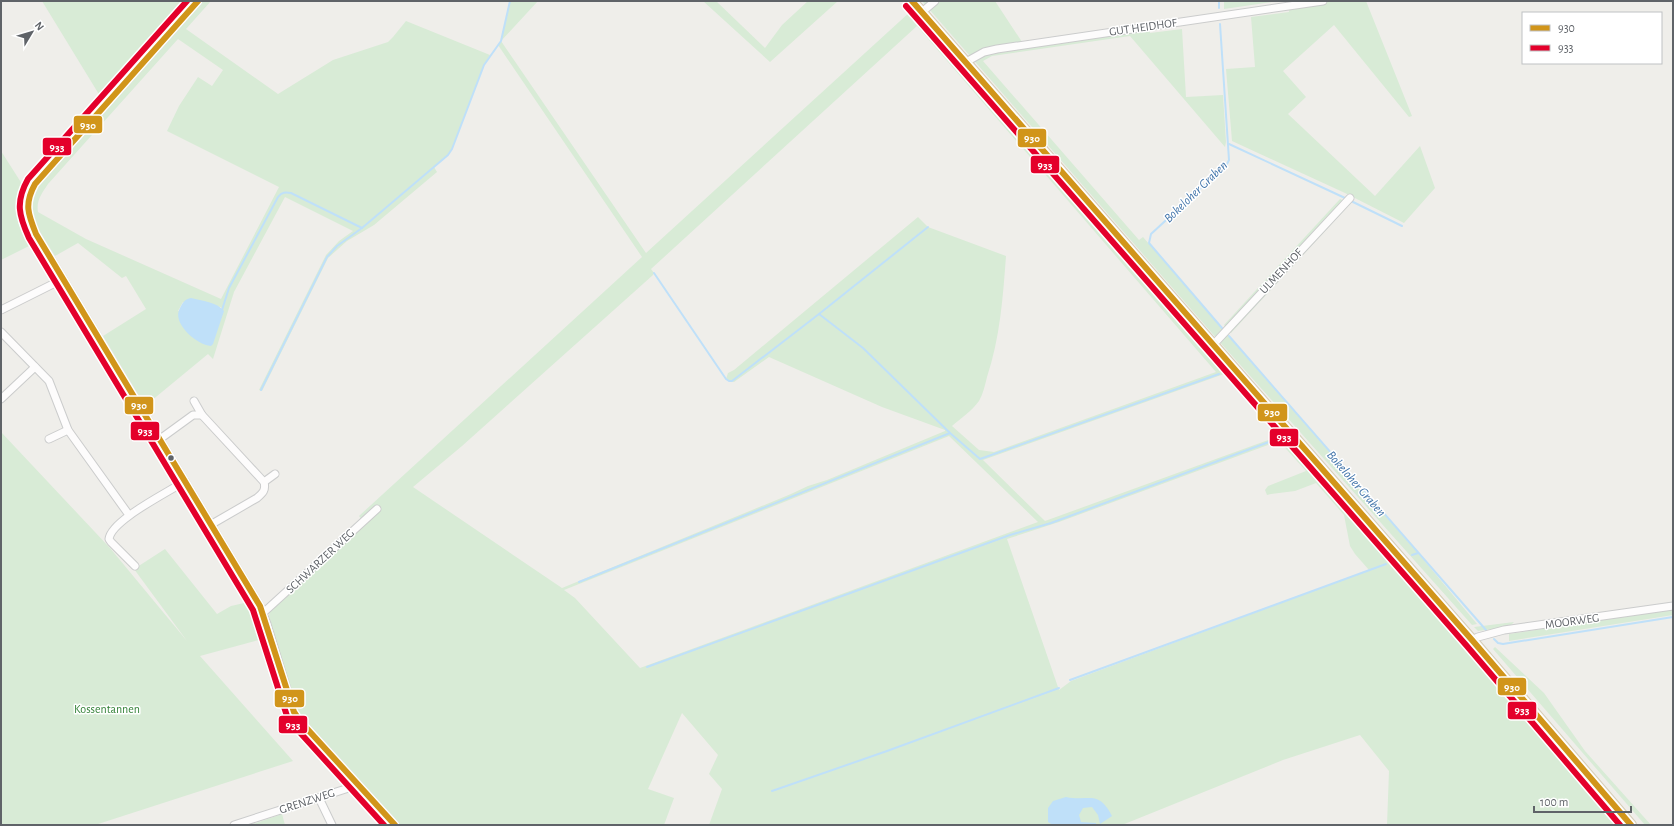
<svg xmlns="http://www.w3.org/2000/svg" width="1674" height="826" font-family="'Alegreya Sans',sans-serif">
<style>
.green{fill:#d8ebd6;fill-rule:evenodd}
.water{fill:#bfe0f9}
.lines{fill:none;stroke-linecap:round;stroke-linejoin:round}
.stream{stroke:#bfe0f9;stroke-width:2}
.street-casing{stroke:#cbcccc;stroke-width:9}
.primary-casing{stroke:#d7ceb8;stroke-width:12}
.street{stroke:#fdfcfc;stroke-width:7}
.primary{stroke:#f4f2e9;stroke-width:10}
.bus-1-casing{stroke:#fff;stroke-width:9}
.bus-2-casing{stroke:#fff;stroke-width:9}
.bus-1{stroke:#d1951a;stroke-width:6}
.bus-2{stroke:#e4002b;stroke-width:6}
.bus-dot{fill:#5f6368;stroke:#fff;stroke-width:1.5}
.labels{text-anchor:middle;stroke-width:3;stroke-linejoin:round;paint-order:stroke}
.street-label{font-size:12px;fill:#5f6368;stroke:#fff}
.park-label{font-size:12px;fill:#348238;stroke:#fff}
.water-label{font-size:13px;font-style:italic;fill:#4174aa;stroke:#fff}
.line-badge{stroke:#fff;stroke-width:1.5}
.badge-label{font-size:11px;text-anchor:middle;font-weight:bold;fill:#fff}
</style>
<rect width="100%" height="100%" fill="#efeeea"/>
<g class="green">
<polygon points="42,1 196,1 27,194 37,242 1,260 1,151 22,184 30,173 100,96"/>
<path d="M201 1H211L186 29 278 94 333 60 388 42 393 37 406 21 490 55 484 65 452 149 448 155 434 167 437 172 374 225 347 241 328 258 262 391 259 390 326 255 339 241 353 231 285 197 234 292 213 359 208 354 145 406 103 336 146 309 126 276 122 278 78 243 55 256C44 237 27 217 30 195ZM178 39 223 70 212 86 198 77 179 106 167 131 279 187 221 299 86 239 38 212C36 201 42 193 48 184ZM183 302 221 307 223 311H178Z"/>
<path d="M510 1H538L501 41 646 253 911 11 922 22 1623 825H1387L1389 771 1360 735 1283 760 1122 825H709L722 789 709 774 718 755 682 713 648 789 674 798 664 825H400L302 719 297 710 269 616 271 607 363 521 359 516 642 257 498 45 501 41ZM917 26 1216 372 994 452 979 450 952 426C961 418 972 411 979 401 983 394 985 385 987 377 1000 338 1003 297 1006 256L928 227 918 217 734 370 728 373 726 379 734 382 769 357 882 407 945 430V431L827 480 808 486 791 494 562 588 413 487 462 446 653 275 654 273 651 269ZM1224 374 1275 432 1271 439 1045 521 983 460ZM949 436 1038 522 640 668 575 598 564 590ZM1279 441 1306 471 1268 486 1265 490 1267 495 1271 494 1295 491 1316 483 1344 515 1350 546 1355 554 1369 570 1071 681 1059 690 1007 539 1059 522Z"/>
<polygon points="703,1 716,1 765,48 782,25 808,1 838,1 770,62"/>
<polygon points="922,1 995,1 1024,45 1149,26 1150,33 1182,29 1186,97 1223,95 1226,142 1225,147 1130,36 992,56 983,61 1139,240 1143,237 1418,553 1477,624 1472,625 1218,340"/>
<polygon points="1224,1 1278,1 1224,9"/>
<polygon points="1288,1 1366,1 1412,116 1409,117 1334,25 1283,71 1306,97 1288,114 1375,196 1420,146 1435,188 1404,223 1345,193 1232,141 1226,69 1255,67 1251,17 1289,12"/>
<polygon points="1340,199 1350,204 1231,333 1224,325"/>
<polygon points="1,432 110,548 187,641 134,569 165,549 217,614 231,606 253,601 266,638 200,656 293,761 95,825 1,825"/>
<polygon points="1673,609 1673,615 1509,641 1509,634"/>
<polygon points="1514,622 1509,627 1478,631 1474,627"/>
<polygon points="1495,647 1544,693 1585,751 1651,825 1645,825 1493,649"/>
<polygon points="282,814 285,825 250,825"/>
</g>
<g class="water">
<path d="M191 298C202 301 217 302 224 311L213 344 211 346C197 345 171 323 180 308 183 302 185 299 191 298Z"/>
<path d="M1066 797C1089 802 1098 789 1112 816L1100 824 1098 815 1092 807 1083 808 1079 815 1081 822 1096 823V825H1053L1048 822V808L1053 801Z"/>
</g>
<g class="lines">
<g class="stream">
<polyline points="1219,1 1219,8"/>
<polyline points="1220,24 1229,160 1227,164 1151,234 1149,243 1222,328"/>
<polyline points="1229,144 1345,198"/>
<polyline points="1351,201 1402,226"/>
<polyline points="654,273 726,379 729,381 732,381 819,314 928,227"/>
<path d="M222 310 229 288 278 197C282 192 285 192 291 193L362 228 448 155 452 149 484 65 501 41 510 1"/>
<polyline points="819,314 863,348 950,433 980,459 1219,374"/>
<polyline points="1229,336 1486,630"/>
<polyline points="261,390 327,257 337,246 362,228"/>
<polyline points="1412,555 1418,553"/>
<polyline points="579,582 950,433"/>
<polyline points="1494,639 1498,643 1503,644 1673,617"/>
<polyline points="647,667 1010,535 1051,523 1277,439"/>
<polyline points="1070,680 1386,564"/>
<polyline points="772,791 887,751 1059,688"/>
</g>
<defs>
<g id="street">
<path d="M198 1 35 184C22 204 28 214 36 234L260 606 267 624 294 712 300 721 395 825"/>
<polyline points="922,12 935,1"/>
<polyline points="966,62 984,52 997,49 1323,1"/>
<polyline points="1,310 63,279"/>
<polyline points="1,332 49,381 68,430 129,515"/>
<polyline points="1213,345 1350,198"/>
<polyline points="1,399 35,367"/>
<polyline points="194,401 202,415"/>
<polyline points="49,439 68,430"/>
<path d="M160 439 193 415H202L264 482C266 490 263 493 257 498L212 524"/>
<polyline points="264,482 275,474"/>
<path d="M135 566 111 542 109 539C111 520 169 492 185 481"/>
<polyline points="263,613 377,509"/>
<polyline points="1472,640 1478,637 1504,630 1673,606"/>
<polyline points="319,798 332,825"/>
<polyline points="234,825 358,785"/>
</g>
<polyline id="primary" points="912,1 1472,640 1631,825"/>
</defs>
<use href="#street" class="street-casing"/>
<use href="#primary" class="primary-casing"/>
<use href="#street" class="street"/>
<use href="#primary" class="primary"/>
<defs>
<g id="bus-1">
<path d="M198 1 35 184C24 204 28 214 36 234L260 606 294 712 300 721 395 825"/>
<polyline points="912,1 1472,640 1631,825"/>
</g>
<g id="bus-2">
<path d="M187 1 28 179C15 202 19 216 29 238L253 610 287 716 294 726 384 825"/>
<polyline points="906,6 1466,645 1620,825"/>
</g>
</defs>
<use href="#bus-1" class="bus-1-casing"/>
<use href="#bus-2" class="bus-2-casing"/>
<use href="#bus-1" class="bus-1"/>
<use href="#bus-2" class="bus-2"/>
</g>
<circle class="bus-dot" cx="171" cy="458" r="3.5"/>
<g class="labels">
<g class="street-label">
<text transform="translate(1143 27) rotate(-8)" y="4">GUT HEIDHOF</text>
<text transform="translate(1281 271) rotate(-47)" y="4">ULMENHOF</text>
<text transform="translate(320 561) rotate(-43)" y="4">SCHWARZER WEG</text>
<text transform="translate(1572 621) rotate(-8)" y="4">MOORWEG</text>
<text transform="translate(307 801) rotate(-18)" y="4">GRENZWEG</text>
</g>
<g class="park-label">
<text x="107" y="713">Kossentannen</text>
</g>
<g class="water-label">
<text transform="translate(1195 191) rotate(-44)" y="5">Bokeloher Graben</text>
<text transform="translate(1357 483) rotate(49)" y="5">Bokeloher Graben</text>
</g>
</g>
<g class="line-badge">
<rect x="73" y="115" width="30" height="19" rx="4" fill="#d1951a"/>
<rect x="1017" y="128" width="30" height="20" rx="4" fill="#d1951a"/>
<rect x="42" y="137" width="30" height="19" rx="4" fill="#e4002b"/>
<rect x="1030" y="155" width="30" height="19" rx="4" fill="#e4002b"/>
<rect x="124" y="396" width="30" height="19" rx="4" fill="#d1951a"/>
<rect x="1257" y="403" width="31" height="19" rx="4" fill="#d1951a"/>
<rect x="130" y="421" width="30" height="20" rx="4" fill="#e4002b"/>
<rect x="1269" y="428" width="30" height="19" rx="4" fill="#e4002b"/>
<rect x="1497" y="677" width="30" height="19" rx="4" fill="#d1951a"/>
<rect x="274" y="689" width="31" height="19" rx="4" fill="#d1951a"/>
<rect x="1507" y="701" width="30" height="19" rx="4" fill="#e4002b"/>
<rect x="278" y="715" width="30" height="19" rx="4" fill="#e4002b"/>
</g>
<g class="badge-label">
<text x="88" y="129">930</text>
<text x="1032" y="142">930</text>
<text x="57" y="151">933</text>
<text x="1045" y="169">933</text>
<text x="139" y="409">930</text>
<text x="1272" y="416">930</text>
<text x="145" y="435">933</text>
<text x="1284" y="441">933</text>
<text x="1512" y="691">930</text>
<text x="290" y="702">930</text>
<text x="1522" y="714">933</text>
<text x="293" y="729">933</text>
</g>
<rect width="1674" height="826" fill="none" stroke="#5f6368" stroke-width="4"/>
<rect x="1522" y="12" width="140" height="52" fill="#ffffff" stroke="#bfc1c3"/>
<rect x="1530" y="25" width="20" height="6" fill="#d1951a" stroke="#bfc1c3"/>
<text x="1558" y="32" font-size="12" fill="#5f6368">930</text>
<rect x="1530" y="45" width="20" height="6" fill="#e4002b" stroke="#bfc1c3"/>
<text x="1558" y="52" font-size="12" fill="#5f6368">933</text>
<g transform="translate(32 32) rotate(52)" stroke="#ffffff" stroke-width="3" paint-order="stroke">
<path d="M0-3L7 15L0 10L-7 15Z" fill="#5f6368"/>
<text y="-6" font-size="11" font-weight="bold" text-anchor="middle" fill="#5f6368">N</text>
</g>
<path d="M1534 806v6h97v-6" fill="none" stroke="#5f6368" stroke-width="2"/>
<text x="1540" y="806" font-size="12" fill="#5f6368" stroke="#ffffff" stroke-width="3" paint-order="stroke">100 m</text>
</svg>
